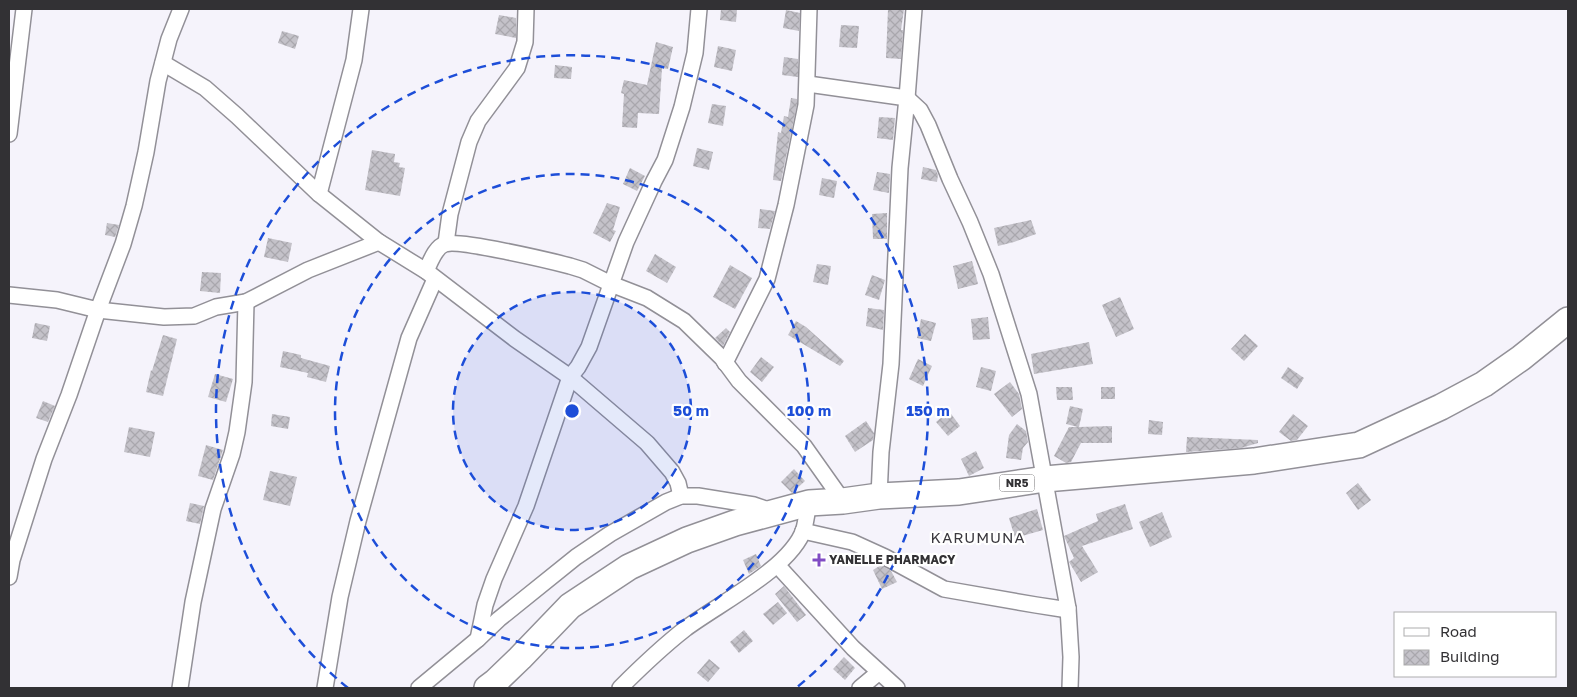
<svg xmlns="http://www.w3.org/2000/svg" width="1577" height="697" font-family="'Golos Text',sans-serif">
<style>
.building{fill:url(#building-cross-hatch)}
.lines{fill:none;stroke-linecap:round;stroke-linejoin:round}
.minor-casing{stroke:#929097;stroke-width:18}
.trunk-casing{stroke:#929097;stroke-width:28}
.minor{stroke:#fff;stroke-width:15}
.trunk{stroke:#fff;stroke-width:25}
.ring{fill:none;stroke:#1d4ed8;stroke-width:2.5;stroke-dasharray:9 6}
.poi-dot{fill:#814cc4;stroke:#fff;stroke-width:2}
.labels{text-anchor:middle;stroke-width:4.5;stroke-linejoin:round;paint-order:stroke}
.shield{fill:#fff;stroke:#706f71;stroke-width:1}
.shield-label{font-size:11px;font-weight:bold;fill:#323134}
.poi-label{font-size:12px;font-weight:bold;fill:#323134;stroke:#fff;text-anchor:start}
.quarter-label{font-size:15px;letter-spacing:1px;fill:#3b393f;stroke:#fff}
.centre{fill:#1d4ed8;stroke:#fff;stroke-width:2.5}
.ring-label{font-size:15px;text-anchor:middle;font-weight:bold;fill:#1d4ed8;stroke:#fff;stroke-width:4.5;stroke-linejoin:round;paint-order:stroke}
</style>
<defs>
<pattern id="building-cross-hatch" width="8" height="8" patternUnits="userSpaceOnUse" patternTransform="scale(1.25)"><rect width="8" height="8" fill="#c4c2c9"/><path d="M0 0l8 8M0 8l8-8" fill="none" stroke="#a9a7ad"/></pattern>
</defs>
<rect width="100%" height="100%" fill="#f5f3fb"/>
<g class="building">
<polygon points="721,9 737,9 736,22 720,20"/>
<polygon points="888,9 904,9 901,30 903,30 901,59 886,58"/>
<polygon points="786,10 800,13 799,31 783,28"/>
<polygon points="499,15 516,18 516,38 495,34"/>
<polygon points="841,25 859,26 857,48 839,47"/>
<polygon points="282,31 299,36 295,49 278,43"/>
<polygon points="656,42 673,47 668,69 662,68 659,114 638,113 637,128 622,127 624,94 621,93 624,80 647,85"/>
<polygon points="718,46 736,50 732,71 714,67"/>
<polygon points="784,57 798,59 798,77 782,75"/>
<polygon points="555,65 572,67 571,79 554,78"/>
<polygon points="791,98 797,99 797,104 781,181 773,180 778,132 781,133 784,116 788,117"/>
<polygon points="712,104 726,106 723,126 708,123"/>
<polygon points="879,117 895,118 893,140 877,138"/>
<polygon points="697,148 713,152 709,170 693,166"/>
<polygon points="372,150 395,154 394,162 400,163 399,167 405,168 400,196 365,190"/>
<polygon points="923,167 936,170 938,175 937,182 921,179"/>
<polygon points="630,168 645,176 637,191 623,184"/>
<polygon points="877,172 890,174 889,193 873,190"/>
<polygon points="822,178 837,181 834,198 819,195"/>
<polygon points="607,203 620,207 613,230 616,231 610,242 593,233"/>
<polygon points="760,209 775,211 770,229 758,228"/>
<polygon points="887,213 887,239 873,239 872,214"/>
<polygon points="1031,220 1036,234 1014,242 998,246 994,228"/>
<polygon points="107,223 119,225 115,237 105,235"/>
<polygon points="268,238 292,243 288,262 264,257"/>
<polygon points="655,254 676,267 667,283 646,271"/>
<polygon points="972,261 978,284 958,289 953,266"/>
<polygon points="817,264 831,266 828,285 813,282"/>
<polygon points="730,265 752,278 735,309 713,297"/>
<polygon points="202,272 221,273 220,293 200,291"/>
<polygon points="872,275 885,280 879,300 865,295"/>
<polygon points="1120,297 1134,329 1116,337 1102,305"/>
<polygon points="868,308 884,310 883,330 866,326"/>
<polygon points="988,317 990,339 973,340 971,319"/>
<polygon points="921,319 936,323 931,341 917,338"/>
<polygon points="796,321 806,327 844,361 840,366 788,335"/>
<polygon points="35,323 50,326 47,341 32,338"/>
<polygon points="726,328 730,332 723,346 715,338"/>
<polygon points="1245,334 1258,346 1244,361 1231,349"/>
<polygon points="163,335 177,339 163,396 146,392 151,370 152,371"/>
<polygon points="1089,342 1093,364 1034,374 1031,354"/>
<polygon points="283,351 301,355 301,358 330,366 326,382 307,377 308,373 280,367"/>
<polygon points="761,357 774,367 762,382 750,372"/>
<polygon points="918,359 932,366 923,386 909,379"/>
<polygon points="981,367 996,371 991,391 976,387"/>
<polygon points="1288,367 1304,378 1297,389 1281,378"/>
<polygon points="215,374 233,379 226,402 208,397"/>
<polygon points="1010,382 1019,394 1022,409 1012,417 994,394"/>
<polygon points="1056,387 1072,387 1073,400 1057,400"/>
<rect x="1101" y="387" width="14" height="12"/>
<polygon points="43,401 55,406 48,422 36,418"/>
<polygon points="1070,406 1083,409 1079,427 1112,426 1112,443 1081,443 1071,462 1066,463 1054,456 1069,427 1078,427 1066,424"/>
<polygon points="949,411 960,426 948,436 936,422"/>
<polygon points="272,414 290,417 288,429 271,426"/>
<polygon points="1293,414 1308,426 1297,440 1291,441 1279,432"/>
<polygon points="1149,420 1163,422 1162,435 1148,434"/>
<polygon points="866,421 874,433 873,440 855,452 845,436"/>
<polygon points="1017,424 1026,431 1028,442 1023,448 1021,460 1006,458 1009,435"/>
<polygon points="129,427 155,432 150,457 124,452"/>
<polygon points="1187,437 1258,440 1258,443 1241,448 1186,452"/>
<polygon points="206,445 223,450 213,480 198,476"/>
<polygon points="976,451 984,468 969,476 961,459"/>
<polygon points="794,469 805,481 792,493 781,482"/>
<polygon points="270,471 297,477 290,506 263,500"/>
<polygon points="1358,483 1371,500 1358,510 1346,493"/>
<polygon points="190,503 204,506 200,524 186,521"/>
<polygon points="1125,504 1133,529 1082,546 1098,572 1081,582 1069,562 1074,558 1064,536 1098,521 1096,514"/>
<polygon points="1037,509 1043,530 1015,538 1009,518"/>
<polygon points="1162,512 1172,537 1150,547 1139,522"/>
<polygon points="756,554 761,566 749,574 743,560"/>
<polygon points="881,565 891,571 897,582 882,589 873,570"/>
<polygon points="784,586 806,615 797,622 775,594"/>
<polygon points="778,602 787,613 773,625 763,614"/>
<polygon points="744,630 753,641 739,653 730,642"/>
<polygon points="844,657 855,668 845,680 833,669"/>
<polygon points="709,659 720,668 708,682 697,673"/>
</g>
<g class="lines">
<defs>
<g id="minor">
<polyline points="163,63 205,88 237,116 319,194 379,242 426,271 515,339 570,377 647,443 672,472 678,483 681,496"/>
<polyline points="808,84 907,98 920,110 928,125 950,179 970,222 991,274 1029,394 1068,608 1071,657 1070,688"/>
<polyline points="9,134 24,9"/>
<polyline points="319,194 354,60 361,9"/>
<polyline points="446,243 450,214 469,142 478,121 517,68 525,42 526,9"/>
<path d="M426 271C430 263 435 247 445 244 458 239 551 261 570 266L583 270 611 284 647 298 684 321 722 358 739 381 804 446 843 501"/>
<polyline points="9,295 57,300 98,310 164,317 194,316 216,307 246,302 308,270 379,242"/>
<polyline points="725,363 767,279 786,205 806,105 809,9"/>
<polyline points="879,496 881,452 891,364 900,168 907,98 914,9"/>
<polyline points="803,531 852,542 885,557 944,589 1036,605 1062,609 1068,608"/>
<polyline points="778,566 853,648 897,688"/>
<polyline points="9,577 12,560 44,459 69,395 98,310 123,244 134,206 146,152 158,81 169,39 181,9"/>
<polyline points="478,639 485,605 494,579 526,506 570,377 578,367 589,347 626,242 654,181 665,160 682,107 695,53 699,9"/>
<polyline points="180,688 193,602 213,509 232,454 237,432 244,382 246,302"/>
<polyline points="325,688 340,597 358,521 409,338 435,279"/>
<polyline points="419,688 478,639 499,619 576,557 610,534 666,502 681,496 698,496 754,505 771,511"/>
<path d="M620 688C641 667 662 647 685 629 718 604 791 568 804 529 806 521 807 512 809 503"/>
<polyline points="860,688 878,673"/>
</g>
<polyline id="trunk" points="487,688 495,682 520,658 570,606 629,567 687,540 735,523 809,503 843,501 879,496 959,492 1045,479 1254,461 1359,445 1441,407 1484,384 1521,358 1568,320"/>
</defs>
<use href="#minor" class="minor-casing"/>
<use href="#trunk" class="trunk-casing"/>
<use href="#minor" class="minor"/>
<use href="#trunk" class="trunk"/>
</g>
<circle cx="572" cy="411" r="119" fill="#1d4ed8" fill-opacity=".12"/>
<g class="ring">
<circle cx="572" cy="411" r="119"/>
<circle cx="572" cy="411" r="237"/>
<path d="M348 688A356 356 0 1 1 796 688"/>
</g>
<path class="poi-dot" d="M816.5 552.5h5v5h5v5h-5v5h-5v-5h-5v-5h5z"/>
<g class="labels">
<rect class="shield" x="999.5" y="474.5" width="35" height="17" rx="4"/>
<g class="shield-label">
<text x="1017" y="487">NR5</text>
</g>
<g class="poi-label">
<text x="829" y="564">YANELLE PHARMACY</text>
</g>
<g class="quarter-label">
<text x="978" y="543">KARUMUNA</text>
</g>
</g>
<circle cx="572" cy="411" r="8" class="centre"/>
<g class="ring-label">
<text x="691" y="416">50 m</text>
<text x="809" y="416">100 m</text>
<text x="928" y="416">150 m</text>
</g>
<rect width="1577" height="697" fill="none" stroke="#323134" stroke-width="20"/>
<rect x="1394" y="612" width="162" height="65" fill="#ffffff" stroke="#adadae"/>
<rect x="1404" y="628" width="25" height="8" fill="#ffffff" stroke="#adadae"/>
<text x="1440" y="637" font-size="15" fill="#323134">Road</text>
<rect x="1404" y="650" width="25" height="15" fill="url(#building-cross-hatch)" stroke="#adadae"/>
<text x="1440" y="662" font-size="15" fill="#323134">Building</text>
</svg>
